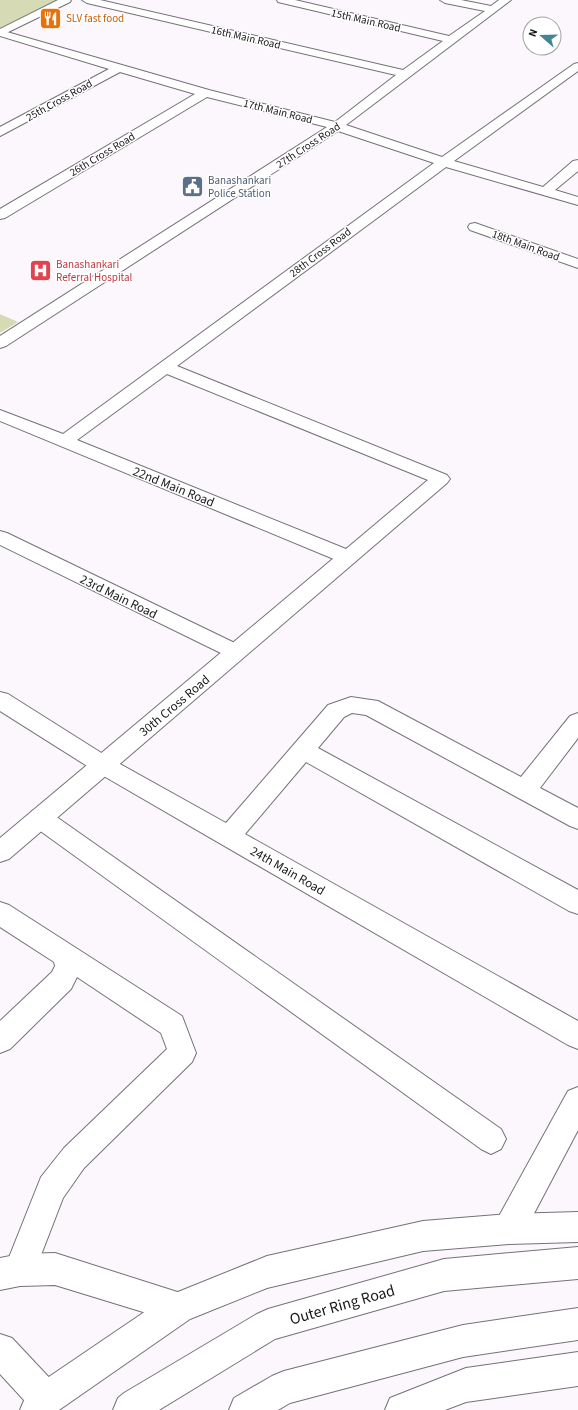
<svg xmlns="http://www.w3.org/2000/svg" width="578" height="1410" font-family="'Source Sans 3',sans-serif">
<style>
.green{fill:#d6dab5}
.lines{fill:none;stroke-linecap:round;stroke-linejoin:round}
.street-casing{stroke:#757277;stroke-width:2}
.secondary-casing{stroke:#757277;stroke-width:2}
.highway-casing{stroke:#757277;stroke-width:2}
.street{fill:#fff;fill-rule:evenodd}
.secondary{fill:#fff;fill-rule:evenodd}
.highway{fill:#fff;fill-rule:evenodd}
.labels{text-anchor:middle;stroke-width:3;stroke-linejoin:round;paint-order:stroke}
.far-food-label{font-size:11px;fill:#c56008;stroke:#fff;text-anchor:start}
.far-street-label{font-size:11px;fill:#181719;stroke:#fff}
.far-service-label{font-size:11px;fill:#4e5e75;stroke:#fff;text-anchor:start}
.far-health-label{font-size:11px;fill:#be3a42;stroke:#fff;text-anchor:start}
.street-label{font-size:13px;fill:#181719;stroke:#fff}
.near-street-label{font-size:16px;fill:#181719;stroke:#fff}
</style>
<rect width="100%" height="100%" fill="#fbf7fd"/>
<g class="green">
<polygon points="0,0 62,0 0,29"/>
<polygon points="0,314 18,322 0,333"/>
</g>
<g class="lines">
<defs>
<g id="street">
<path d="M82 0H100L403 70 443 41 278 2 277 0H295L449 36 485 11 445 3 440 0H461L491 6 499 0H511L346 125 442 157 574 64 578 63V71L454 161 543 187 573 161 578 160V171L555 190 578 197V205L446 167 177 366 447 475 450 479 447 483 355 562 348 564 341 562 0 421V410L63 434 434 163 338 131 6 346 0 348V336L327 127 207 97 5 218 0 219V209L195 94 120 72 0 136V127L109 69 0 36V30L209 90 335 122 396 75 87 3ZM167 374 428 480 346 549 77 440Z"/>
<polygon points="475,223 578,259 578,268 470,230 468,227 470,224"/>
<polygon points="0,531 7,533 243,647 247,652 243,657 236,660 229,657 0,545"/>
<polygon points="0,692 8,694 111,759 226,823 328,705 351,697 378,701 521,777 570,716 578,713 578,738 540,788 578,808 578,829 570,826 366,715 352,713 344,717 318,748 578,890 578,914 569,911 306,762 245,834 578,1021 578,1049 568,1045 95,771 0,711"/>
<polygon points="40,808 48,811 501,1129 506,1139 501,1149 491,1154 481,1149 32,825 28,818 32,811"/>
<polygon points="0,902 9,905 182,1016 196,1053 192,1062 84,1168 63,1198 31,1281 20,1286 9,1281 4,1270 41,1177 64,1148 167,1049 161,1033 77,977 71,989 10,1049 0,1053 0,1021 52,972 55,966 54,962 0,927"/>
<polygon points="578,1087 578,1130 520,1240 509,1244 498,1240 494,1229 498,1218 568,1091"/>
</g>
<g id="secondary">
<polygon points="58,0 71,0 70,2 0,36 0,29"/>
<polygon points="348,550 355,552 358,557 355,562 9,859 0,862 0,838 341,552"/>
<polygon points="55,1253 190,1296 195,1307 190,1318 179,1323 55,1285 20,1286 0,1290 0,1258 20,1254"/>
<polygon points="0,1334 12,1338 58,1387 63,1399 58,1410 33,1410 0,1374"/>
</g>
<g id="highway">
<polygon points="578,1212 578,1242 509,1244 423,1251 267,1288 190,1319 59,1410 20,1410 25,1398 34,1387 168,1296 267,1256 423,1221 509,1214"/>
<polygon points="578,1247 578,1279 444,1291 275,1339 159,1410 113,1410 118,1398 124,1393 257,1314 268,1309 444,1259"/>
<polygon points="578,1308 578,1340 463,1357 290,1403 278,1410 229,1410 234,1398 272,1376 284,1371 463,1325"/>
<polygon points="578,1352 578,1386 466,1402 445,1410 385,1410 390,1398 466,1368"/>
</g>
</defs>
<use href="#street" class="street-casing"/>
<use href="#secondary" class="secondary-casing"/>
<use href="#highway" class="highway-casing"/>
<use href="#street" class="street"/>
<use href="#secondary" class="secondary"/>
<use href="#highway" class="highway"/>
</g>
<defs>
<symbol id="restaurant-square" viewBox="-11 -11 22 22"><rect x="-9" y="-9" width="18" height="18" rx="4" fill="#e8710a" stroke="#fff"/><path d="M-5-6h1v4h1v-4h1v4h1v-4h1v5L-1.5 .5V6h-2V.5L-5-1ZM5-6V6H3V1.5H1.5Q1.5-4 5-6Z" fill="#fff"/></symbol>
<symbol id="civic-square" viewBox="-11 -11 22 22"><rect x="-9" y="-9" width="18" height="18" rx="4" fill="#5c6f8a" stroke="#fff"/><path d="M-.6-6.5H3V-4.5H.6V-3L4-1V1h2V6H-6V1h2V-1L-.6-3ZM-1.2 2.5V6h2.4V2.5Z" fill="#fff"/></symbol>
<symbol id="hospital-square" viewBox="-11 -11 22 22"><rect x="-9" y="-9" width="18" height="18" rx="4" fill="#e0444e" stroke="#fff"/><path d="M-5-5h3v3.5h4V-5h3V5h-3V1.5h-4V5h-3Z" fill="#fff"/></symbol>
</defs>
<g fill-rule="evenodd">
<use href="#restaurant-square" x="38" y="6" width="25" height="25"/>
<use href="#civic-square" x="180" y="174" width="25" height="25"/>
<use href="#hospital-square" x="28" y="258" width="25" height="25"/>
</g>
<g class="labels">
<g class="far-food-label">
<text x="66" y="22">SLV fast food</text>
</g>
<g class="far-street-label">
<text transform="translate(366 20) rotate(13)" y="4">15th Main Road</text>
<text transform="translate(246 37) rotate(13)" y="4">16th Main Road</text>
<text transform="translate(59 100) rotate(-29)" y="4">25th Cross Road</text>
<text transform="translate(278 111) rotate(14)" y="4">17th Main Road</text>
<text transform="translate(308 145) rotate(-33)" y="4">27th Cross Road</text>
<text transform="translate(102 154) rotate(-31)" y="4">26th Cross Road</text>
<text transform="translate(526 245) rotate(20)" y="4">18th Main Road</text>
<text transform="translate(320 252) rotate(-37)" y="4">28th Cross Road</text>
</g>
<g class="far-service-label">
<text x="208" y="184">Banashankari<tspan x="208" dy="13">Police Station</tspan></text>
</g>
<g class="far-health-label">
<text x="56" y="268">Banashankari<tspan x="56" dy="13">Referral Hospital</tspan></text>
</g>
<g class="street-label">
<text transform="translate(174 486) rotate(22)" y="5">22nd Main Road</text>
<text transform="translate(119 596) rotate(26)" y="5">23rd Main Road</text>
<text transform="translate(174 705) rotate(-40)" y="5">30th Cross Road</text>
<text transform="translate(288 870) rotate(30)" y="5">24th Main Road</text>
</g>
<g class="near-street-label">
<text transform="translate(342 1304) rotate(-16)" y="6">Outer Ring Road</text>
</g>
</g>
<g transform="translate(542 36) rotate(290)"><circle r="19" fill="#ffffff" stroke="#a3a2a3"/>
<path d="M0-3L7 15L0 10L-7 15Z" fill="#428695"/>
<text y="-6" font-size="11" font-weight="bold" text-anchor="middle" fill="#181719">N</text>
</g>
</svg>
